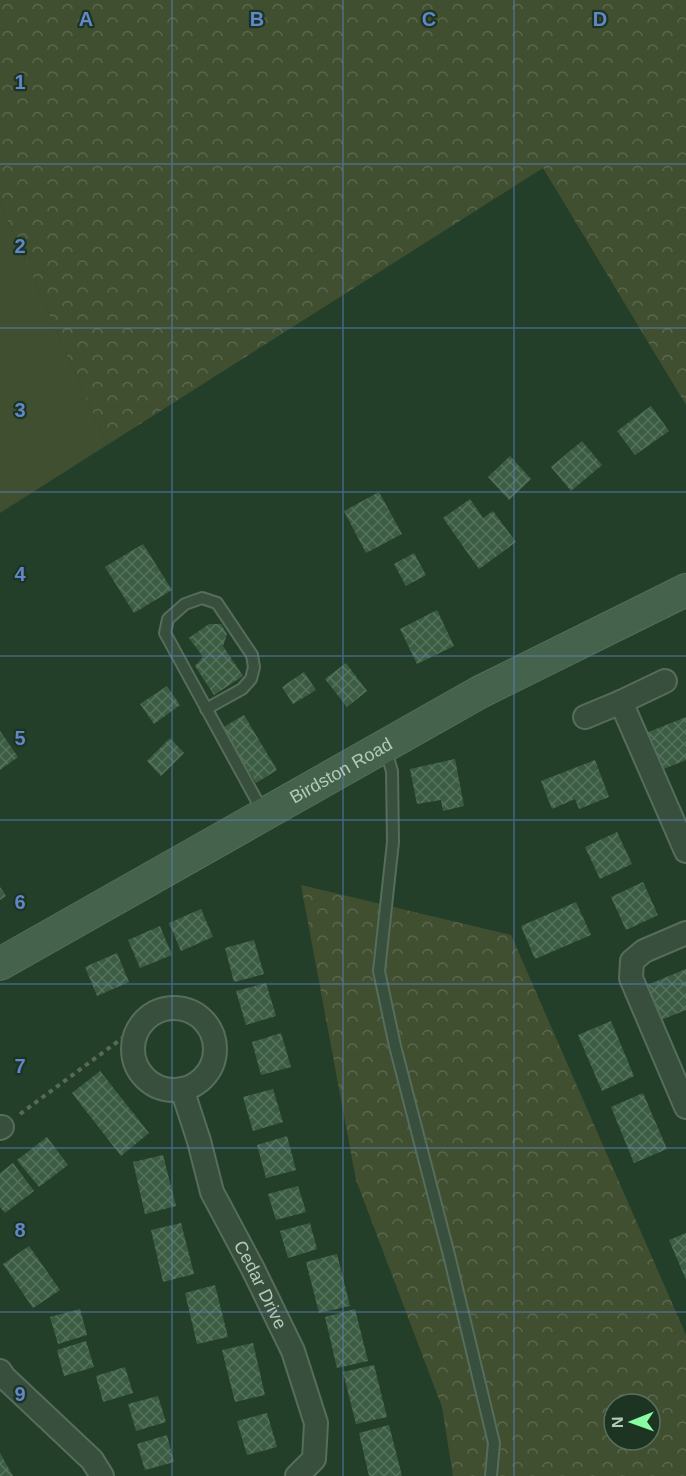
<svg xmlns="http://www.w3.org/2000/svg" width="686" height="1476" font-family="Arial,sans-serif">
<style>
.grass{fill:#414f31}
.forest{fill:url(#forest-crowns);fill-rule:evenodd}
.building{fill:url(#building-cross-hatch)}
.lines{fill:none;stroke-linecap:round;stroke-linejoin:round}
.lane-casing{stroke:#556d5a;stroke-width:14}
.street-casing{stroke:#556d5a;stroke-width:26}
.secondary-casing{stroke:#556d5a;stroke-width:34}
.path{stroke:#586a52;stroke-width:4;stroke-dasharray:4.5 4.5;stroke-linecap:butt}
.lane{stroke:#374f3c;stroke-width:10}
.street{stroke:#374f3c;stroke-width:22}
.secondary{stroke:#45624c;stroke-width:32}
.grid{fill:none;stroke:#6186ca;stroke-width:1.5;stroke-opacity:0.55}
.labels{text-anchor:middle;stroke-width:4.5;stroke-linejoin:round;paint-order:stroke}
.street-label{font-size:18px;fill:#b4cab9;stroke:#1c3421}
.grid-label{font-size:20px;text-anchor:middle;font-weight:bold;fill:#6186ca;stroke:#1c3421;stroke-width:4.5;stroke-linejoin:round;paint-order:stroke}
</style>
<defs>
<pattern id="forest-crowns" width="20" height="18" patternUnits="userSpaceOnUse" patternTransform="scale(1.5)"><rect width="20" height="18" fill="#414f31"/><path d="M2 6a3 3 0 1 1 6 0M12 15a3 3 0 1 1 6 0" fill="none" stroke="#5a674d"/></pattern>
<pattern id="building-cross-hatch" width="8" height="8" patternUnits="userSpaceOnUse" patternTransform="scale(1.5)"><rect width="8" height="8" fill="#3c5d43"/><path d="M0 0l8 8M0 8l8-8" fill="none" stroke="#56735c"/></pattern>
</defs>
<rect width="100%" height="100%" fill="#233f29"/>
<polygon class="grass" points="0,203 107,445 0,513"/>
<g class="forest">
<polygon points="0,0 686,0 686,405 543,168 107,445 0,203"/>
<path d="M301 885 511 935 686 1335V1476H453L442 1407 356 1180ZM614 1404H650V1440H614Z"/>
</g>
<g class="building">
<polygon points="651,406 669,431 635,455 617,431"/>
<polygon points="582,441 602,465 571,491 551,467"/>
<polygon points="510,456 531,479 509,500 488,477"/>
<polygon points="379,492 402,534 366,553 344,511"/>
<polygon points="470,499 483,518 493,511 516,542 479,569 443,518"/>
<polygon points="143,544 172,590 134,613 105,567"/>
<polygon points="414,553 426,575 406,586 394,564"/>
<polygon points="437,610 454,646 417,664 400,629"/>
<polygon points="209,624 221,624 227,634 223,646 243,676 214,695 195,666 203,657 189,638"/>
<polygon points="346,663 367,691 347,707 325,679"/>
<polygon points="304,672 316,690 293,704 282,687"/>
<polygon points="167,686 180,705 154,724 140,704"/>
<polygon points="244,715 277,770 256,783 222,728"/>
<polygon points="686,717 686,760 661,770 646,733"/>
<polygon points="0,731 18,757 0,770"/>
<polygon points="170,738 184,753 161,776 147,761"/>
<polygon points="455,759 464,806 443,811 441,800 417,804 410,769"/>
<polygon points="595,760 609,797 579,809 575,799 552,809 541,781"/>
<polygon points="617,832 632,864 600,879 585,847"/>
<polygon points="643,882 658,915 626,930 611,897"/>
<polygon points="0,887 6,896 0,900"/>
<polygon points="576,902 591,935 535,959 521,926"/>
<polygon points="201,909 213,937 181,951 169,923"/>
<polygon points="160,926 172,955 140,968 128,940"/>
<polygon points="254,940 264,974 234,982 225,948"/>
<polygon points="117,953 129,982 97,996 85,967"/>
<polygon points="686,969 686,1010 661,1020 647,985"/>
<polygon points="266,983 276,1016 246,1025 236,991"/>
<polygon points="611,1021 634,1076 602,1091 578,1035"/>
<polygon points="281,1033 291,1067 261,1075 252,1042"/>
<polygon points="100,1071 149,1133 121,1156 72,1093"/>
<polygon points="273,1089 283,1122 253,1131 243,1097"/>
<polygon points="643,1093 667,1149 634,1163 611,1107"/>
<polygon points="287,1136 296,1170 266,1178 257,1145"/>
<polygon points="47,1137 68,1165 39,1187 17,1160"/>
<polygon points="163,1155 176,1206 145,1214 133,1162"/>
<polygon points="13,1163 34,1191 5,1213 0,1207 0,1173"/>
<polygon points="298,1186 306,1212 276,1220 268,1194"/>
<polygon points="181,1223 194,1274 163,1282 151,1230"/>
<polygon points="310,1223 317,1249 288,1258 280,1231"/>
<polygon points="686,1233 686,1280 669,1240"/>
<polygon points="29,1246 60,1290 33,1308 3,1264"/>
<polygon points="337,1254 350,1306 319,1313 306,1262"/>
<polygon points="215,1285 228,1337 197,1344 185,1293"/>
<polygon points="80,1309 87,1335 58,1344 50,1317"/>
<polygon points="355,1309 368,1361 337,1368 325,1317"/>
<polygon points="86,1341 94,1367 64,1376 57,1350"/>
<polygon points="253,1343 265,1395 235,1402 222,1350"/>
<polygon points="374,1365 387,1417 356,1424 343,1372"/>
<polygon points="125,1367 133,1393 103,1402 96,1376"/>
<polygon points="158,1396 166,1422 136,1431 128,1404"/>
<polygon points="267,1413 277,1447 247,1455 237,1421"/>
<polygon points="389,1425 402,1476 369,1476 359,1433"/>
<polygon points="167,1435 174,1462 145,1470 137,1444"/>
<polygon points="0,1453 13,1476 0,1476"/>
</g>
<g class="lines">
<defs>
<g id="lane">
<polyline points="206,709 242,689 251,679 254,667 252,655 217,603 202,598 185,604 168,619 165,633 263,812"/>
<polyline points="385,748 392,771 393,842 379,971 395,1046 450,1259 494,1443 491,1476"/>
</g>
<g id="street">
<polyline points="621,702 686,851"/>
<polyline points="585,717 621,702 665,681"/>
<polyline points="686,933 644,951 632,961 631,978 686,1107"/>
<circle cx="174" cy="1049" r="41"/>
<path id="s1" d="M182 1089 199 1141 212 1192 253 1269 293 1351 316 1423 314 1459 297 1476"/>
<polyline points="0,1128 2,1127"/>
<polyline points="0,1371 4,1377 92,1460 102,1476"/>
</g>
<g id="secondary">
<path id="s2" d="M0 964 480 692 686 590"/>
</g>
</defs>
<use href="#lane" class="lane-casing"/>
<use href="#street" class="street-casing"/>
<use href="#secondary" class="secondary-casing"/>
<polyline class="path" points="20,1114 140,1025"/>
<use href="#lane" class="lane"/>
<use href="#street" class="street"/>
<use href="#secondary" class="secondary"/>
</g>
<path class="grid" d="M172 0V1476M343 0V1476M514 0V1476M0 164H686M0 328H686M0 492H686M0 656H686M0 820H686M0 984H686M0 1148H686M0 1312H686"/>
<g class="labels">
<g class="street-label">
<text dy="6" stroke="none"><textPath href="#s2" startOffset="392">Birdston Road</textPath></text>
<text dy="6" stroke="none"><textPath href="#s1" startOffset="212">Cedar Drive</textPath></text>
</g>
</g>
<g class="grid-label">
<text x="86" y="26">A</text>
<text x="257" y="26">B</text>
<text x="429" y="26">C</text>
<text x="600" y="26">D</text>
<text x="20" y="89">1</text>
<text x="20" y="253">2</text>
<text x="20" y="417">3</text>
<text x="20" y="581">4</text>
<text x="20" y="745">5</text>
<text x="20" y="909">6</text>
<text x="20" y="1073">7</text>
<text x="20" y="1237">8</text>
<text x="20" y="1401">9</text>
</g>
<g transform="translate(632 1422) rotate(269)"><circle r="28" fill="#1c3421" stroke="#59705e" stroke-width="1.5"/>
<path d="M0-4.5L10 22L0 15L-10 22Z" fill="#87fca2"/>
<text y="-9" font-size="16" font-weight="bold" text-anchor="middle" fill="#b4cab9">N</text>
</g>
</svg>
